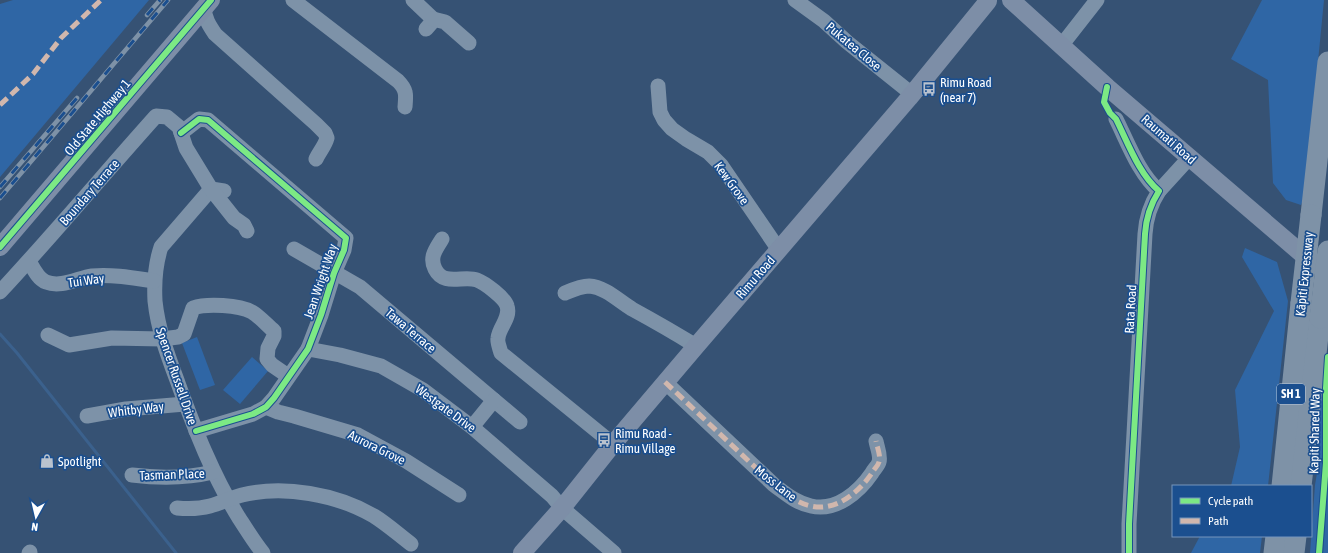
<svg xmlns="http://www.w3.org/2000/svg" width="1328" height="553" font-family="'Asap Condensed',sans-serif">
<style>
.green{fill:#2f66a5}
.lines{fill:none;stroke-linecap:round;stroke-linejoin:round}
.stream{stroke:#3b618d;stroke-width:3}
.minor{stroke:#7d92a8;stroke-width:15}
.major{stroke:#7d8ea7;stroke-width:18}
.highway{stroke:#7e92a7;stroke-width:21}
.rail-casing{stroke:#7e92a7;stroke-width:4.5}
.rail{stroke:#1b4f8f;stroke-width:3;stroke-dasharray:9;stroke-linecap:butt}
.highway-bridge{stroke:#7e92a7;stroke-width:21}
.quiet{stroke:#d1b7ad;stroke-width:5;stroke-dasharray:10 5;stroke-linecap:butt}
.cycleway-casing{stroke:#1b4f8f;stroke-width:8}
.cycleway{stroke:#7ce984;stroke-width:6}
.labels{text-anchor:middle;stroke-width:3.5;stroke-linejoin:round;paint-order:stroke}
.shield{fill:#1b4f8f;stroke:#bbcadd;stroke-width:1}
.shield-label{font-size:12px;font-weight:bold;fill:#fff}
.street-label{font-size:13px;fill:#fff;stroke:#1b4f8f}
.poi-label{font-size:13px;fill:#fff;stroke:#1b4f8f;text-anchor:start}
</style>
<rect width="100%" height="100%" fill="#365274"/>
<g class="green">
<polygon points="13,0 149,0 0,177 0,4"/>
<polygon points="1262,0 1324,0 1305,195 1301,205 1286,200 1273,183 1268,80 1231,59"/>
<polygon points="1245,248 1277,262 1288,301 1268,486 1231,486 1240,447 1235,390 1274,311 1242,257"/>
<polygon points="197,337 215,385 200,390 182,343"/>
<polygon points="252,357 268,371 240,404 223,390"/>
<polygon points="1323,377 1323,452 1318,553 1310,553 1315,485 1320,456 1316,455"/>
<polygon points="1328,467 1328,553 1323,553"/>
<polygon points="1200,536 1262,536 1260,553 1191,553"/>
</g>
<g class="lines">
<polyline class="stream" points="0,334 17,353 176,553"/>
<g class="minor">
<path d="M293 0 398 81C407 90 406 95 405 107"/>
<polyline points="413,0 433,19 433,21 426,29"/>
<polyline points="795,0 824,21 847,42 912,94"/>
<path d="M204 8C205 19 209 25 215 34L316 124 325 133 327 138C325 146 319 152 316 159"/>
<polyline points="433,19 445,22 469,43"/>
<polyline points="1061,46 1097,0"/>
<polyline points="658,86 660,112 664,120 672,129 686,139 708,152 721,165 779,250"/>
<path d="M1116 119C1128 143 1139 174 1159 191 1150 205 1146 218 1145 234L1129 524V553"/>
<polyline points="181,133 199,119 208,120 346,238 344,250 334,273 321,315 308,349 274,398 266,407 253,414 196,431"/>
<path d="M224 191 211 189 161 247C155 265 154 282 155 301 158 330 168 356 178 383 195 430 213 476 239 518 247 530 254 542 263 553"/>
<polyline points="1159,191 1190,157"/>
<path d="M442 239C436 249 429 257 435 269 444 287 463 275 477 280 485 283 505 298 507 306 511 318 499 327 498 338 497 342 500 349 501 353L613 444"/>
<polyline points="294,249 360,287 520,422"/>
<path d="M29 261C33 268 38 279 46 282 61 288 78 278 92 276 112 274 134 278 154 281"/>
<path d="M0 292C53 235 104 174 156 116L167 117 179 127 186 148 211 189 234 218 244 225 247 231"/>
<path d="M565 293C572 290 581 286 589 286 605 287 619 301 632 309 654 321 675 333 696 346"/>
<path d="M48 335 69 345 112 338 162 339 178 337 184 334 193 308C207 303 239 305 252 312 259 316 267 325 274 331V336L268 348 267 359 272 365 288 376"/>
<polyline points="308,349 340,355 381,366 423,390 472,427 552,496 562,508 614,553"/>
<path d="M665 382 774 485C785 493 796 503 811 506 836 512 859 492 872 473 874 469 878 466 879 462 881 456 877 447 876 441"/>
<polyline points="266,407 278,412 294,416 358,435 406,461 459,495"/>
<polyline points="87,416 126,409 185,404"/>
<polyline points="472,427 494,400"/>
<path d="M132 475C157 478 188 478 213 472"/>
<path d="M177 508C188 509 199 509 210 506 221 503 231 498 242 495 284 485 336 494 374 516 387 524 399 535 411 544"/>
<polyline points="29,553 30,552"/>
</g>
<g class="major">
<polyline points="1011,0 1107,87 1315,265"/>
<polyline points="0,247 211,0"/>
<polyline points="522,553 562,508 613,444 697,345 909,98 988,1"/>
</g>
<g class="highway">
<polyline points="1311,215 1328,62"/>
<polyline points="1282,486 1301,303"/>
<polyline points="1301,486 1320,318"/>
<polyline points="1274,553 1276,536"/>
<polyline points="1294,553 1296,536"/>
</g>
<defs>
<g id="rail">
<polyline points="147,15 160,0"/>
<polyline points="0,187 77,98"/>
<polyline points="0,198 168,0"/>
</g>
</defs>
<use href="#rail" class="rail-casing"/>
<use href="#rail" class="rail"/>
<g class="highway-bridge">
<polyline points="1301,303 1311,215"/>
<polyline points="1320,318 1328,251"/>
</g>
<g class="quiet">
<polyline points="0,105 33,74 61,38 101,0"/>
<path d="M665 382 774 485C785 493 796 503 811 506 836 512 859 492 872 473 874 469 878 466 879 462 881 456 877 447 876 441"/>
</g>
<defs>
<g id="cycleway">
<path d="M1107 87 1104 102 1110 113 1116 119C1128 143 1139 174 1159 191 1150 205 1146 218 1145 234L1129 524V553"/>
<polyline points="181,133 199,119 208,120 346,238 344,250 334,273 321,315 308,349 274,398 266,407 253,414 196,431"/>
<polyline points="0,247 211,0"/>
<polyline points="1319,553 1326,463 1326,388 1328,357"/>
</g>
</defs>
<use href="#cycleway" class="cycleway-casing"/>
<use href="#cycleway" class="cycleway"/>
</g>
<defs>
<symbol id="bus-bare" viewBox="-9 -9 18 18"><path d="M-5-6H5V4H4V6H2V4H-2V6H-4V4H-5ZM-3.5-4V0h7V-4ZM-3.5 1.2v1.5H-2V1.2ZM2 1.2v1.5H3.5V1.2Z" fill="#b9c2ce" stroke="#1b4f8f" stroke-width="2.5" paint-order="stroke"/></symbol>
<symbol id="shop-bare" viewBox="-9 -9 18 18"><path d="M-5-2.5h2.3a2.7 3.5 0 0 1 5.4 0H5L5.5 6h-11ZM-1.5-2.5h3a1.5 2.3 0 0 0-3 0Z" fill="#b9c2ce" stroke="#1b4f8f" stroke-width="2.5" paint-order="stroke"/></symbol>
</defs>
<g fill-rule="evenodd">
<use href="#bus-bare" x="919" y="79" width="20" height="20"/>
<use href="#bus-bare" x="594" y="430" width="20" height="20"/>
<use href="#shop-bare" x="37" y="451" width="20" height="20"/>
</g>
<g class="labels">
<rect class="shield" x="1277" y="384" width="28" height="20" rx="3"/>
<g class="shield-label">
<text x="1291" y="398">SH 1</text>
</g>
<g class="street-label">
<text transform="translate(854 46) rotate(40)" y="5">Pukatea Close</text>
<text transform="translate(97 117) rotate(-50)" y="5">Old State Highway 1</text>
<text transform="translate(1169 139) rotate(41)" y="5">Raumati Road</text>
<text transform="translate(732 183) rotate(54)" y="5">Kew Grove</text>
<text transform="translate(89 192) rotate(-49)" y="5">Boundary Terrace</text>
<text transform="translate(1304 274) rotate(-84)" y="5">Kāpiti Expressway</text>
<text transform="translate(755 277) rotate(-49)" y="5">Rimu Road</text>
<text transform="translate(86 280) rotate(-8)" y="5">Tui Way</text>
<text transform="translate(320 281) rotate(-71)" y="5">Jean Wright Way</text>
<text transform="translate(1130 309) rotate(-87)" y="5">Rata Road</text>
<text transform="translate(411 330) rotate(40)" y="5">Tawa Terrace</text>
<text transform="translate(177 376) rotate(71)" y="5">Spencer Russell Drive</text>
<text transform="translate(446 408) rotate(36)" y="5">Westgate Drive</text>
<text transform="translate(136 409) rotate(-7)" y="5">Whitby Way</text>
<text transform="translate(1314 431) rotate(-89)" y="5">Kapiti Shared Way</text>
<text transform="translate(377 447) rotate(26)" y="5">Aurora Grove</text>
<text transform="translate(172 474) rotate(-2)" y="5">Tasman Place</text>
<text transform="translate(776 483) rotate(38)" y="5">Moss Lane</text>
</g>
<g class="poi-label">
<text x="940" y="87">Rimu Road<tspan x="940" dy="15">(near 7)</tspan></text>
<text x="615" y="438">Rimu Road -<tspan x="615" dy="15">Rimu Village</tspan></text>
<text x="58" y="466">Spotlight</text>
</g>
</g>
<rect x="1172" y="485" width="140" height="52" fill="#1b4f8f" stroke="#7695bc"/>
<rect x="1180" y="498" width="20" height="6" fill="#7ce984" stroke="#7695bc"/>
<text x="1208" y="505" font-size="12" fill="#ffffff">Cycle path</text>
<rect x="1180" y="518" width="20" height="6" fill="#d1b7ad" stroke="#7695bc"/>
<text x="1208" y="525" font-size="12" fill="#ffffff">Path</text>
<g transform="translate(36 517) rotate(188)" stroke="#1b4f8f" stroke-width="3" paint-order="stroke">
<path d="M0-3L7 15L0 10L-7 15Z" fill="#ffffff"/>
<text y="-6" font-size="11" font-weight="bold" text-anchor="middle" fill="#ffffff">N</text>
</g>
</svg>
